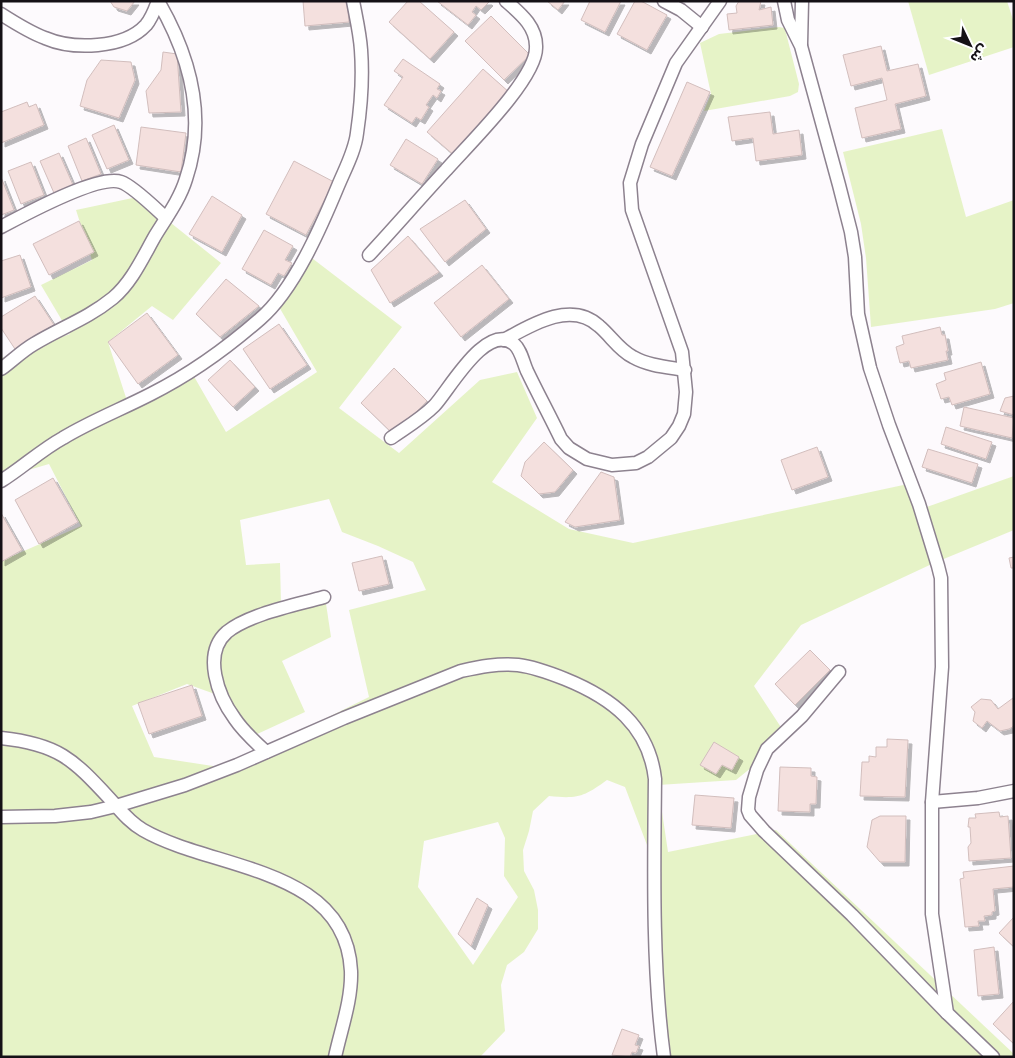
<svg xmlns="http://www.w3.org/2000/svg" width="1015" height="1058" font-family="Karla,'Noto Sans Arabic',sans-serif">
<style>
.green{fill:#e6f3c7;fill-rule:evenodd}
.building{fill:#f4e0de;stroke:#d2bebd;filter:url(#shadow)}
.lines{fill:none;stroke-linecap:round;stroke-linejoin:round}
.minor-casing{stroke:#8d828f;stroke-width:15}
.minor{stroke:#fff;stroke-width:12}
</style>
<defs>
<filter id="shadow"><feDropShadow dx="4" dy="4" stdDeviation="0" flood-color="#0004"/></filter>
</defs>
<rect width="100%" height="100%" fill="#fdfafd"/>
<g class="green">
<polygon points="908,1 1007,1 1014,23 1014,47 929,75"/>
<polygon points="779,27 784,28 786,33 799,84 798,92 790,96 704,111 711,94 700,43 719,34"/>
<polygon points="942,129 966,217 1014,200 1014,303 995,309 871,327 866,258 861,224 843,152"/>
<path d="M142 196 171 223 221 263 173 320 152 306 108 342 129 407 192 373 226 432 317 372 275 300 304 252 402 327 339 408 399 453 480 380 517 372 537 418 492 482 569 529 633 543 908 484 924 508 1014 476V530L934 563 801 625 754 686 788 738 736 780 658 785 668 852 776 830 1014 1054V1057H664L651 998 647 845 625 787 607 780C584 797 577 799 549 796L533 811 529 831 523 850 524 871 534 890 538 910V929L524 952 507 965 501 985 505 1031 480 1057H1V561L81 526 49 464 1 478V354L3 358 70 334 41 285 92 260 76 210ZM329 499 342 532 378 546 413 562 426 590 349 610 369 697 226 768 154 757 132 706 187 684 226 698 244 740 305 712 282 661 331 637 325 597 281 605 280 563 246 565 240 520ZM498 822 505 838 504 876 518 897 473 965 418 887 424 841Z"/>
</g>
<g class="building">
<polygon points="110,1 135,1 127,11 114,7"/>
<polygon points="303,1 347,1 349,22 305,26"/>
<polygon points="408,1 419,1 454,32 430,59 389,22"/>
<polygon points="437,1 488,1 489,2 481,10 476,6 472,12 476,15 468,25"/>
<polygon points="547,1 565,1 558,10"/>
<polygon points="590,1 621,1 605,32 581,20"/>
<polygon points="635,1 641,1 667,15 647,50 617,34"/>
<polygon points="739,1 761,1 759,10 771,7 773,25 729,30 727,14 737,13 736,6"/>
<polygon points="491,16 530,55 504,80 465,41"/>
<polygon points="881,46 887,71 918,64 926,96 895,104 901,129 862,138 855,108 887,100 882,78 851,86 843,55"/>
<polygon points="163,52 177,54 181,112 149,113 146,91 161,70"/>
<polygon points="403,59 440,84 437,89 441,91 437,98 433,95 426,105 429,107 421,120 416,117 412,123 384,105 403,77 394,71"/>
<polygon points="101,60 131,62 135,80 119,118 80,106 87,80"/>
<polygon points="483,69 510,93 455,156 427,132"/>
<polygon points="687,82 710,92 672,176 650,167"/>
<polygon points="27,102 29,107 36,104 44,125 1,143 1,112"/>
<polygon points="770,112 773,134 799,130 802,155 756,161 753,138 732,141 728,117"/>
<polygon points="114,125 129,160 107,169 92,135"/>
<polygon points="141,127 186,133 181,172 136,165"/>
<polygon points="86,138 101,174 82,181 68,146"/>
<polygon points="406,139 438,159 422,184 390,165"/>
<polygon points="59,153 73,185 54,193 40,161"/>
<polygon points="294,161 334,182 306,235 266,214"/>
<polygon points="31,162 44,195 21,204 8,171"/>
<polygon points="1,177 14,210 1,215"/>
<polygon points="212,196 242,215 222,252 189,234"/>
<polygon points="465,200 486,229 445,262 420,229"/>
<polygon points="79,221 94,252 49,275 33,244"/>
<polygon points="264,230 293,246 285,260 292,263 284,276 278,273 271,285 242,269"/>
<polygon points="408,236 439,272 390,303 371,270"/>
<polygon points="20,255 31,287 1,298 1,261"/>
<polygon points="482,265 509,299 461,337 434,303"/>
<polygon points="226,279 259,306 220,337 196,314"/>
<polygon points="35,296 54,325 15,349 1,328 1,317"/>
<polygon points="147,313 178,355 138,384 108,342"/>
<polygon points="279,324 307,365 270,389 243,349"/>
<polygon points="940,327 942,335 945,335 948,351 946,351 948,360 911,368 909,361 900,363 896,347 904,344 902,336"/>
<polygon points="230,360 255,387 233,407 208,380"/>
<polygon points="981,362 990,394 952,405 949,397 941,399 936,384 946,380 944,373"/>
<polygon points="394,368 427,401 394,435 361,403"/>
<polygon points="1014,396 1014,415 1000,411 1005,398"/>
<polygon points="964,407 1014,418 1012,438 960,426"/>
<polygon points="946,427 992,442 986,459 941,444"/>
<polygon points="544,442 573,470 555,492 539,494 521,476 525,462"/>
<polygon points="817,447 828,477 792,490 781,460"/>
<polygon points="928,449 978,464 972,483 922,467"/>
<polygon points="601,472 614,477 620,520 575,527 565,522"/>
<polygon points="53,478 78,522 39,544 15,500"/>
<polygon points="1,513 22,550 1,562"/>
<polygon points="382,556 389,584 359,591 352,563"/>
<polygon points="1014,557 1014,568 1011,568 1009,558"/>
<polygon points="810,650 830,670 795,705 775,684"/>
<polygon points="192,685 202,716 149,734 138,703"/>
<polygon points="1013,698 1014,726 1009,729 1000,731 987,721 982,728 973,721 975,712 971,707 981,699 991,700 998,709"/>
<polygon points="887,739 908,740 905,797 860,796 862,762 869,762 869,756 876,757 876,747 887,747"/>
<polygon points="714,742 739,757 732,770 722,765 716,774 700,765"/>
<polygon points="780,767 811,768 811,776 817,777 816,804 810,804 810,812 778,811"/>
<polygon points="695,795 734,798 731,828 692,825"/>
<polygon points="999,812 1000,817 1008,816 1011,858 969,861 968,847 971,843 970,827 968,827 969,818 976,818 975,814"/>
<polygon points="880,816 906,816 905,862 880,862 867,847 872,820"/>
<polygon points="1014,866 1014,887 993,889 995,911 992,912 992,915 984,916 985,921 978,921 979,926 965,927 960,879 964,878 963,872"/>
<polygon points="477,898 488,905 471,946 458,934"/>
<polygon points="1014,917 1014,947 999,933"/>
<polygon points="994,947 999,994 978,996 974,950"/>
<polygon points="1014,1001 1014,1042 1013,1043 993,1024"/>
<polygon points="622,1029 639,1035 635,1045 639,1046 636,1053 632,1052 630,1057 612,1055"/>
</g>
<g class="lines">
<defs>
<g id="minor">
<polyline points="664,1 681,10 702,27"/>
<polyline points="784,1 788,20 801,46 839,185 851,232 855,257 858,314 870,368 889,425 919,504 938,566 941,578 942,667 932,802 932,914 947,1013 993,1057"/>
<path d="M1 14C15 23 29 32 45 38 73 50 124 49 146 25 152 18 155 9 158 1"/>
<polyline points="801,44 802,1"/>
<path d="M1 227C24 215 98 174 121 182 133 186 156 209 166 218"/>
<path d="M369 255C395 227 420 198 446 170 468 145 536 79 536 48 537 27 521 14 506 1"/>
<path d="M504 340C531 325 571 300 599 326 611 336 619 350 633 357 649 366 667 367 685 370"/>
<path d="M1 369C12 361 22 351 34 344 62 327 87 319 113 298 132 282 143 257 155 236 166 218 180 199 186 179 207 117 190 56 158 1"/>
<path d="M391 438C405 428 421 419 434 406 448 392 486 321 514 344 521 350 523 362 527 371 538 394 550 416 561 439L569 448 587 459 612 465 636 463 648 457 671 438 679 426 684 414 686 392 682 352 632 210 630 183 642 144 676 63 720 1"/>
<path d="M1 481C22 468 41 450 63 438 91 421 122 409 151 394 189 375 228 347 260 319 294 290 321 227 338 186 345 169 355 151 357 133 361 106 363 77 361 50 360 34 356 17 353 1"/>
<polyline points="839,672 802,716 767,749 757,770 749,797 748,810 750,815 764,831 852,915 947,1013"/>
<path d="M1 738C58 744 73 759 110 799 120 810 129 822 143 830 212 870 346 866 351 971 352 1000 341 1029 335 1057"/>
<path d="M266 752C255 742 243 731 235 719 218 696 202 654 227 632 249 614 296 605 324 597"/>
<polyline points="932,802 978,798 1014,791"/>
<path d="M1 817 55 816 91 812 116 806 185 785 237 765 344 718 461 671C479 667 498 663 518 665 534 667 550 673 565 679 612 698 649 726 655 779 654 869 652 967 664 1057"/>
</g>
</defs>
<use href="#minor" class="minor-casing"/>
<use href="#minor" class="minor"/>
</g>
<rect width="1015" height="1058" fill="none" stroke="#151116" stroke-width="5"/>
<g transform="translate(970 45) rotate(133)" stroke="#ffffff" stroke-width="4" paint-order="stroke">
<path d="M0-4L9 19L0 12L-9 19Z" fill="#151116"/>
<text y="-8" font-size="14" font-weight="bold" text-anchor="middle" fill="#151116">ش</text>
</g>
</svg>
